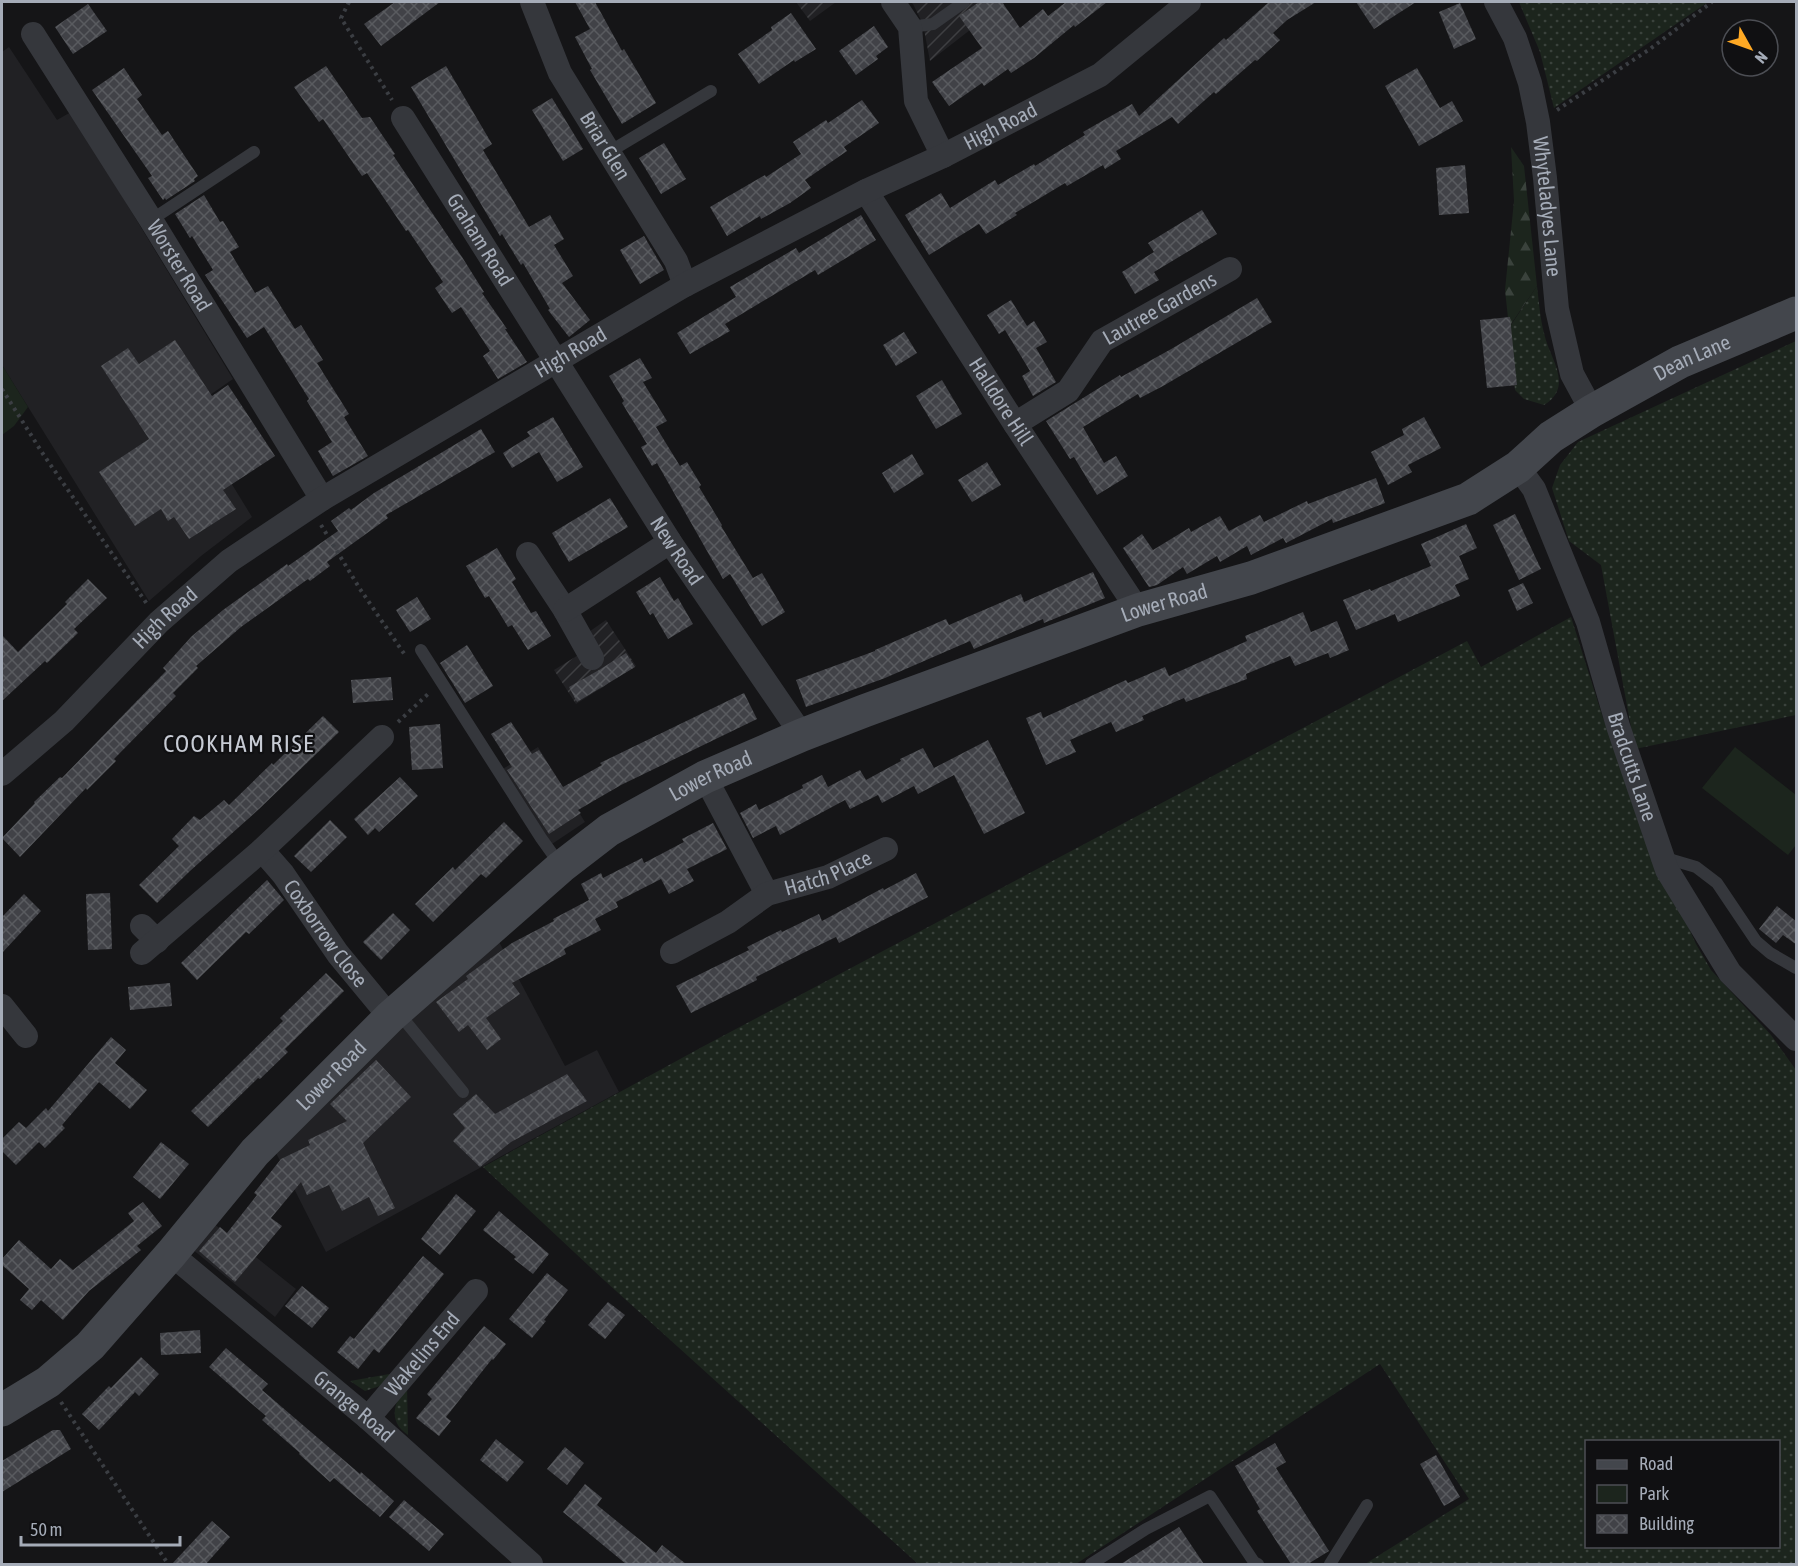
<svg xmlns="http://www.w3.org/2000/svg" width="1798" height="1566" font-family="'Asap Condensed',sans-serif">
<style>
.built{fill:#212124}
.industrial{fill:url(#industrial-furrows)}
.grass{fill:url(#grass-dots);fill-rule:evenodd}
.forest{fill:url(#forest-firs)}
.green{fill:#1c251d}
.building{fill:url(#building-cross-hatch)}
.lines{fill:none;stroke-linecap:round;stroke-linejoin:round}
.path{stroke:#3b3e43;stroke-width:4;stroke-dasharray:3 4.5;stroke-linecap:butt}
.lane{stroke:#35373c;stroke-width:12}
.street{stroke:#35373c;stroke-width:24}
.secondary{stroke:#43464c;stroke-width:33}
.labels{text-anchor:middle;stroke-width:4.5;stroke-linejoin:round;paint-order:stroke}
.street-label{font-size:21px;fill:#a5acb8;stroke:#101012}
.quarter-label{font-size:24px;letter-spacing:1.5px;fill:#c7cbd4;stroke:#101012}
</style>
<defs>
<pattern id="industrial-furrows" width="10" height="10" patternUnits="userSpaceOnUse" patternTransform="scale(1.5)"><rect width="10" height="10" fill="#212124"/><path d="M-1 1l2-2M0 10L10 0M9 11l2-2" fill="none" stroke="#3e3f42"/></pattern>
<pattern id="grass-dots" width="8" height="8" patternUnits="userSpaceOnUse" patternTransform="scale(1.5)"><rect width="8" height="8" fill="#1c251d"/><path d="M2 2h.1M6 6h.1" fill="none" stroke="#3a423c" stroke-width="1.8" stroke-linecap="round"/></pattern>
<pattern id="forest-firs" width="22" height="20" patternUnits="userSpaceOnUse" patternTransform="scale(1.5)"><rect width="22" height="20" fill="#1c251d"/><path d="M5 1l3.5 6h-7zM16 11l3.5 6h-7z" fill="#3a423c"/></pattern>
<pattern id="building-cross-hatch" width="8" height="8" patternUnits="userSpaceOnUse" patternTransform="scale(1.5)"><rect width="8" height="8" fill="#414247"/><path d="M0 0l8 8M0 8l8-8" fill="none" stroke="#595b5f"/></pattern>
</defs>
<rect width="100%" height="100%" fill="#151517"/>
<g class="built">
<polygon points="9,47 57,120 71,112 233,379 187,411 252,517 201,556 149,601 2,365 2,52"/>
<polygon points="538,747 585,822 549,846 501,770"/>
<polygon points="497,938 565,1066 597,1050 619,1092 326,1252 275,1151 322,1100"/>
<polygon points="213,1223 296,1289 275,1317 192,1249"/>
</g>
<g class="industrial">
<polygon points="796,2 836,2 810,21"/>
<polygon points="912,2 1006,2 930,61 923,24"/>
<polygon points="606,620 636,666 576,704 554,670 580,654 573,643"/>
</g>
<g class="grass">
<polygon points="1519,2 1708,2 1554,108 1540,52"/>
<path d="M1537 286C1539 302 1540 318 1544 333 1549 358 1575 386 1544 405L1524 399 1515 390 1509 328Z"/>
<polygon points="1796,341 1796,715 1635,749 1601,565 1569,541 1552,488 1560,465 1578,442"/>
<path d="M1571 617 1603 718 1668 882 1696 944 1711 970 1771 1035 1796 1070V1564H1365L1469 1499 1380 1364 1076 1564H918L605 1281 483 1167 702 1047 1467 641 1481 667ZM1586 1442H1778V1546H1586Z"/>
<polygon points="395,1373 386,1384 365,1391 350,1381"/>
<path d="M407 1385 408 1435C387 1421 394 1402 407 1385Z"/>
</g>
<polygon class="forest" points="1511,147 1524,166 1537,286 1509,327 1505,290 1514,201"/>
<g class="green">
<polygon points="2,365 28,407 14,426 2,435"/>
<polygon points="1735,747 1796,795 1796,845 1788,855 1702,788"/>
</g>
<g class="building">
<polygon points="395,2 440,2 381,46 364,24"/>
<polygon points="575,2 595,2 622,51 624,49 656,103 622,124 590,70 592,69 575,37 590,29"/>
<polygon points="979,2 1002,2 1020,28 1043,9 1048,16 1066,2 1107,2 1075,27 1074,25 1034,58 1011,73 1008,69 984,86 982,83 949,106 932,82 982,48 959,16"/>
<polygon points="1269,2 1316,2 1287,20 1273,33 1280,40 1257,61 1255,60 1216,94 1214,92 1178,124 1172,117 1116,151 1121,159 1105,169 1103,165 1067,186 1065,183 1015,213 1017,215 986,234 979,224 929,255 905,215 941,193 950,208 995,180 998,185 1034,164 1035,166 1085,135 1083,132 1132,104 1139,116 1224,38 1226,40"/>
<polygon points="1356,2 1416,2 1374,29"/>
<polygon points="1460,3 1476,39 1454,49 1439,12"/>
<polygon points="88,4 107,31 73,54 55,27"/>
<polygon points="791,13 816,49 795,62 794,60 759,84 738,54 772,30 771,27"/>
<polygon points="874,26 888,47 876,56 878,59 856,75 839,51"/>
<polygon points="326,66 362,118 370,117 395,154 393,155 462,257 484,292 482,293 507,329 505,329 527,362 498,379 483,356 490,351 461,307 452,313 435,288 443,282 408,230 406,231 367,173 362,176 323,119 319,122 294,87"/>
<polygon points="446,66 492,144 483,150 529,227 550,215 564,239 554,245 573,276 562,283 590,320 569,337 548,310 550,309 523,263 521,265 502,234 500,236 411,87"/>
<polygon points="124,68 142,95 137,99 162,135 168,131 198,176 194,179 195,181 166,200 165,198 163,200 148,178 152,176 92,90"/>
<polygon points="1417,68 1440,108 1452,101 1463,121 1419,146 1385,86"/>
<polygon points="552,98 583,149 563,161 532,110"/>
<polygon points="862,100 879,123 844,147 847,151 805,180 811,188 790,203 761,219 760,216 727,236 710,207 765,175 766,177 801,154 793,142 826,120 828,123"/>
<polygon points="664,143 686,179 661,194 639,158"/>
<polygon points="1465,165 1469,213 1439,215 1436,168"/>
<polygon points="204,195 220,222 223,221 239,247 230,252 255,293 268,286 295,329 301,325 323,360 317,363 349,414 344,417 368,456 333,476 318,451 332,442 307,401 309,399 264,327 247,338 205,275 213,270 192,236 190,238 175,214"/>
<polygon points="1202,210 1217,234 1154,272 1159,280 1135,294 1122,272 1154,252 1148,243"/>
<polygon points="861,215 876,240 818,275 815,270 725,324 730,331 690,354 677,333 736,297 730,287 796,248 799,253"/>
<polygon points="644,236 664,270 640,284 620,250"/>
<polygon points="1257,298 1272,322 1163,386 1140,398 1138,394 1083,427 1104,463 1116,456 1128,476 1097,495 1074,457 1070,459 1046,421 1120,375 1121,377 1173,348"/>
<polygon points="1011,300 1027,326 1034,321 1047,342 1036,348 1056,382 1033,396 1022,376 1030,371 1005,330 999,334 987,315"/>
<polygon points="1510,317 1517,385 1487,388 1480,320"/>
<polygon points="904,332 917,353 896,366 883,345"/>
<polygon points="175,340 212,396 228,385 275,456 223,490 236,509 189,539 174,517 168,521 161,509 135,526 99,472 149,439 101,366 128,348 139,364"/>
<polygon points="640,358 652,378 643,382 667,421 656,427 680,466 687,462 701,485 699,487 722,525 721,526 753,578 762,573 785,612 762,626 730,574 723,579 657,463 652,466 641,447 647,444 622,403 624,401 609,376"/>
<polygon points="942,380 962,414 936,429 916,396"/>
<polygon points="553,417 583,467 557,482 539,452 512,468 503,453 530,436 527,432"/>
<polygon points="1424,417 1441,448 1408,465 1412,472 1388,485 1371,452 1404,435 1402,429"/>
<polygon points="481,429 495,452 386,515 388,518 327,562 330,566 310,581 308,579 241,627 196,666 198,668 173,693 176,696 114,759 116,761 87,790 86,788 20,857 2,838 35,803 34,802 60,777 62,778 166,671 163,668 192,636 223,610 287,564 288,566 338,531 331,521 349,508 351,510 374,493"/>
<polygon points="912,454 924,474 894,493 882,473"/>
<polygon points="987,462 1001,485 972,502 958,480"/>
<polygon points="1376,478 1385,503 1333,523 1332,519 1286,543 1283,538 1251,555 1247,546 1220,562 1217,556 1187,574 1183,567 1157,585 1149,587 1123,548 1142,534 1153,550 1189,528 1191,532 1220,516 1229,531 1260,515 1264,522 1307,501 1308,504"/>
<polygon points="610,498 628,527 569,562 552,533"/>
<polygon points="1515,514 1541,569 1519,580 1493,525"/>
<polygon points="1466,524 1477,548 1459,556 1469,579 1455,585 1460,596 1398,622 1395,614 1356,630 1343,600 1370,589 1371,591 1431,566 1421,544"/>
<polygon points="497,548 516,579 512,582 531,613 536,611 551,636 528,650 512,625 508,627 489,596 485,598 466,566"/>
<polygon points="1093,572 1105,598 1044,623 1043,619 974,649 970,641 885,678 806,707 796,680 875,651 875,650 946,619 949,625 1021,594 1024,602"/>
<polygon points="660,577 674,601 678,598 693,624 668,639 653,613 650,615 636,592"/>
<polygon points="88,579 107,598 74,629 78,633 47,663 45,661 2,701 2,635 18,652 67,604 65,602"/>
<polygon points="1523,583 1533,603 1517,611 1508,590"/>
<polygon points="417,597 431,619 410,632 396,610"/>
<polygon points="1303,612 1311,632 1337,621 1349,650 1330,658 1328,653 1295,666 1290,656 1246,674 1247,679 1186,702 1184,698 1142,716 1144,720 1116,732 1111,722 1070,740 1076,752 1046,765 1026,718 1041,712 1043,718 1126,680 1128,683 1165,667 1169,676 1247,641 1245,636"/>
<polygon points="467,645 493,686 465,703 440,663"/>
<polygon points="626,653 635,667 577,702 569,687 599,670"/>
<polygon points="391,677 393,700 353,703 351,680"/>
<polygon points="744,693 757,719 621,785 578,810 581,813 549,834 507,770 512,767 491,734 511,722 532,754 539,750 563,787 602,765 600,763"/>
<polygon points="323,716 339,732 259,809 190,871 157,903 139,885 179,846 172,839 194,816 200,820 224,800 229,805 272,763 273,765"/>
<polygon points="440,724 443,768 412,770 409,727"/>
<polygon points="988,740 1025,813 984,834 954,775 918,794 914,786 882,803 878,795 850,809 845,800 780,835 776,826 753,838 740,813 756,804 759,810 803,788 802,785 822,775 828,787 860,770 866,780 901,761 900,759 923,748 934,768"/>
<polygon points="400,777 418,796 379,832 375,828 368,835 354,819"/>
<polygon points="330,820 347,837 311,872 294,856"/>
<polygon points="504,822 523,841 486,878 481,874 433,922 415,904 453,867 455,870"/>
<polygon points="713,823 727,849 687,869 694,881 669,894 661,879 616,902 618,907 595,919 601,930 564,949 566,954 512,983 520,994 486,1018 501,1039 487,1050 468,1025 459,1032 436,1002 468,979 466,976 512,943 554,921 553,919 589,900 581,884 601,873 603,878 642,858 644,863 684,842 682,839"/>
<polygon points="916,873 928,897 839,943 836,937 799,955 756,977 757,980 691,1013 676,986 749,950 747,947 781,930 782,932 819,914 822,921 883,888 884,890"/>
<polygon points="267,880 284,900 249,934 246,932 197,980 181,963"/>
<polygon points="110,893 112,949 88,950 86,894"/>
<polygon points="24,894 41,911 2,953 2,917"/>
<polygon points="1777,906 1797,922 1797,945 1783,935 1776,943 1759,929"/>
<polygon points="393,913 410,930 381,960 363,942"/>
<polygon points="326,973 344,991 285,1049 288,1052 260,1079 258,1078 208,1127 191,1111 283,1021 280,1018"/>
<polygon points="170,983 172,1006 130,1010 128,987"/>
<polygon points="111,1037 126,1050 115,1063 147,1090 130,1109 99,1082 62,1125 65,1128 45,1148 39,1142 16,1165 2,1151 2,1139 19,1122 26,1128 46,1108 48,1111"/>
<polygon points="376,1060 411,1097 363,1143 395,1208 378,1216 369,1197 342,1211 329,1185 307,1195 301,1182 271,1218 282,1226 235,1282 199,1251 220,1227 227,1233 257,1195 254,1193 281,1159 310,1145 308,1140 347,1121 330,1104"/>
<polygon points="567,1074 587,1101 511,1142 480,1167 453,1141 465,1128 453,1114 476,1094 495,1114"/>
<polygon points="161,1142 189,1164 160,1199 133,1177"/>
<polygon points="456,1194 476,1211 440,1255 421,1239"/>
<polygon points="143,1202 162,1226 137,1246 141,1250 89,1291 63,1320 41,1300 32,1310 20,1300 29,1289 2,1265 2,1259 19,1240 51,1269 60,1259 73,1270 134,1221 128,1213"/>
<polygon points="499,1211 549,1254 533,1274 514,1259 516,1257 483,1230"/>
<polygon points="423,1256 444,1274 379,1353 374,1349 358,1369 337,1352 350,1336 354,1339"/>
<polygon points="547,1273 568,1290 544,1320 546,1321 532,1338 509,1319"/>
<polygon points="302,1286 329,1308 312,1328 285,1306"/>
<polygon points="608,1302 625,1315 605,1339 588,1325"/>
<polygon points="484,1326 506,1344 493,1360 492,1359 446,1417 451,1421 439,1436 416,1418 432,1399 427,1394"/>
<polygon points="200,1330 201,1353 161,1355 160,1333"/>
<polygon points="226,1348 268,1384 262,1390 360,1474 361,1472 394,1501 380,1517 334,1478 330,1482 299,1454 300,1453 262,1420 266,1416 209,1367"/>
<polygon points="141,1357 159,1374 139,1396 135,1392 99,1430 82,1414 109,1386 111,1388"/>
<polygon points="53,1430 60,1430 71,1449 2,1492 2,1461"/>
<polygon points="496,1439 524,1462 507,1482 480,1460"/>
<polygon points="1275,1443 1286,1462 1276,1468 1329,1551 1308,1564 1291,1564 1257,1511 1260,1509 1235,1466"/>
<polygon points="565,1447 584,1463 567,1485 547,1469"/>
<polygon points="1436,1455 1460,1497 1444,1506 1420,1464"/>
<polygon points="585,1484 602,1498 597,1505 656,1553 662,1545 686,1564 626,1564 563,1512"/>
<polygon points="404,1500 444,1534 429,1551 389,1517"/>
<polygon points="212,1521 230,1537 206,1564 172,1564"/>
<polygon points="1179,1527 1204,1564 1121,1564"/>
</g>
<g class="lines">
<g class="path">
<polyline points="349,2 341,18 392,100"/>
<polyline points="1557,110 1650,49 1712,2"/>
<polyline points="2,389 43,454 147,604"/>
<polyline points="321,525 360,589 405,655"/>
<polyline points="398,722 428,694 428,693"/>
<polyline points="61,1402 168,1564"/>
</g>
<g class="lane">
<polyline points="910,27 933,24 964,2"/>
<polyline points="609,152 711,91"/>
<polyline points="151,220 254,152"/>
<polyline points="421,650 541,838 561,866"/>
<polyline points="1662,857 1696,867 1717,883 1756,941 1770,953 1796,968"/>
<polyline points="397,1011 463,1092"/>
<polyline points="1091,1564 1146,1529 1210,1496 1254,1562 1258,1564"/>
<polyline points="1330,1564 1367,1505"/>
</g>
<g class="street">
<path id="s1" d="M532 2 560 73 676 261 685 285"/>
<polyline points="893,2 910,27 916,101 943,156"/>
<path id="s2" d="M1496 2 1515 38 1530 83 1538 122 1545 178 1557 309 1572 374 1592 411"/>
<path id="s3" d="M33 34 151 220 322 499"/>
<path id="s4" d="M403 118 670 542 802 735"/>
<path id="s5" d="M866 191 1015 424 1138 610"/>
<path id="s6" d="M1015 424 1068 391 1102 341 1230 269"/>
<path id="s7" d="M1518 467 1534 489 1588 622 1618 726 1667 870 1730 973 1796 1039"/>
<polyline points="528,554 565,610 592,658"/>
<polyline points="565,610 670,542"/>
<path id="s8" d="M2 774 64 721 159 622 229 561 322 499 685 285 866 191 943 156 1100 75 1189 2"/>
<polyline points="705,777 767,894"/>
<path id="s9" d="M262 850 283 874 338 954 390 1017"/>
<polyline points="142,926 157,941"/>
<path id="s10" d="M672 952 728 922 767 894 828 877 886 849"/>
<polyline points="142,953 262,850 382,737"/>
<polyline points="2,1006 26,1036"/>
<path id="s11" d="M171 1254 368 1418 531 1564"/>
<path id="s12" d="M368 1418 476 1291"/>
</g>
<path class="secondary" id="s13" d="M2 1410 48 1382 90 1346 171 1254 255 1152 390 1017 561 867 609 830 705 777 802 735 864 711 1138 610 1251 578 1468 499 1518 467 1551 437 1592 411 1680 362 1796 313"/>
</g>
<g class="labels">
<g class="street-label">
<text dy="7" stroke="none"><textPath href="#s8" startOffset="1198">High Road</textPath></text>
<text dy="7" stroke="none"><textPath href="#s1" startOffset="162">Briar Glen</textPath></text>
<text dy="7" stroke="none"><textPath href="#s2" startOffset="213">Whyteladyes Lane</textPath></text>
<text dy="7" stroke="none"><textPath href="#s4" startOffset="144">Graham Road</textPath></text>
<text dy="7" stroke="none"><textPath href="#s3" startOffset="274">Worster Road</textPath></text>
<text dy="7" stroke="none"><textPath href="#s6" startOffset="189">Lautree Gardens</textPath></text>
<text dy="7" stroke="none"><textPath href="#s8" startOffset="712">High Road</textPath></text>
<text dy="7" stroke="none"><textPath href="#s13" startOffset="2031">Dean Lane</textPath></text>
<text dy="7" stroke="none"><textPath href="#s5" startOffset="250">Halldore Hill</textPath></text>
<text dy="7" stroke="none"><textPath href="#s4" startOffset="512">New Road</textPath></text>
<text dy="7" stroke="none"><textPath href="#s13" startOffset="1444">Lower Road</textPath></text>
<text dy="7" stroke="none"><textPath href="#s8" startOffset="226">High Road</textPath></text>
<text dy="7" stroke="none"><textPath href="#s7" startOffset="322">Bradcutts Lane</textPath></text>
<text dy="7" stroke="none"><textPath href="#s13" startOffset="958">Lower Road</textPath></text>
<text dy="7" stroke="none"><textPath href="#s10" startOffset="176">Hatch Place</textPath></text>
<text dy="7" stroke="none"><textPath href="#s9" startOffset="105">Coxborrow Close</textPath></text>
<text dy="7" stroke="none"><textPath href="#s13" startOffset="472">Lower Road</textPath></text>
<text dy="7" stroke="none"><textPath href="#s12" startOffset="84">Wakelins End</textPath></text>
<text dy="7" stroke="none"><textPath href="#s11" startOffset="238">Grange Road</textPath></text>
</g>
<g class="quarter-label">
<text x="239" y="752">COOKHAM RISE</text>
</g>
</g>
<rect width="1798" height="1566" fill="none" stroke="#a5acb8" stroke-width="6"/>
<rect x="1585" y="1440" width="195" height="108" fill="#101012" stroke="#4c4e54" stroke-width="1.5"/>
<rect x="1597" y="1460" width="30" height="9" fill="#43464c" stroke="#4c4e54" stroke-width="1.5"/>
<text x="1639" y="1470" font-size="18" fill="#a5acb8">Road</text>
<rect x="1597" y="1485" width="30" height="18" fill="#1c251d" stroke="#4c4e54" stroke-width="1.5"/>
<text x="1639" y="1500" font-size="18" fill="#a5acb8">Park</text>
<rect x="1597" y="1515" width="30" height="18" fill="url(#building-cross-hatch)" stroke="#4c4e54" stroke-width="1.5"/>
<text x="1639" y="1530" font-size="18" fill="#a5acb8">Building</text>
<g transform="translate(1750 48) rotate(130)"><circle r="28" fill="#101012" stroke="#4c4e54" stroke-width="1.5"/>
<path d="M0-4.5L10 22L0 15L-10 22Z" fill="#ffa924"/>
<text y="-9" font-size="16" font-weight="bold" text-anchor="middle" fill="#a5acb8">N</text>
</g>
<path d="M21 1536v9h159v-9" fill="none" stroke="#a5acb8" stroke-width="3"/>
<text x="30" y="1536" font-size="18" fill="#a5acb8" stroke="#101012" stroke-width="4.5" paint-order="stroke">50 m</text>
</svg>
